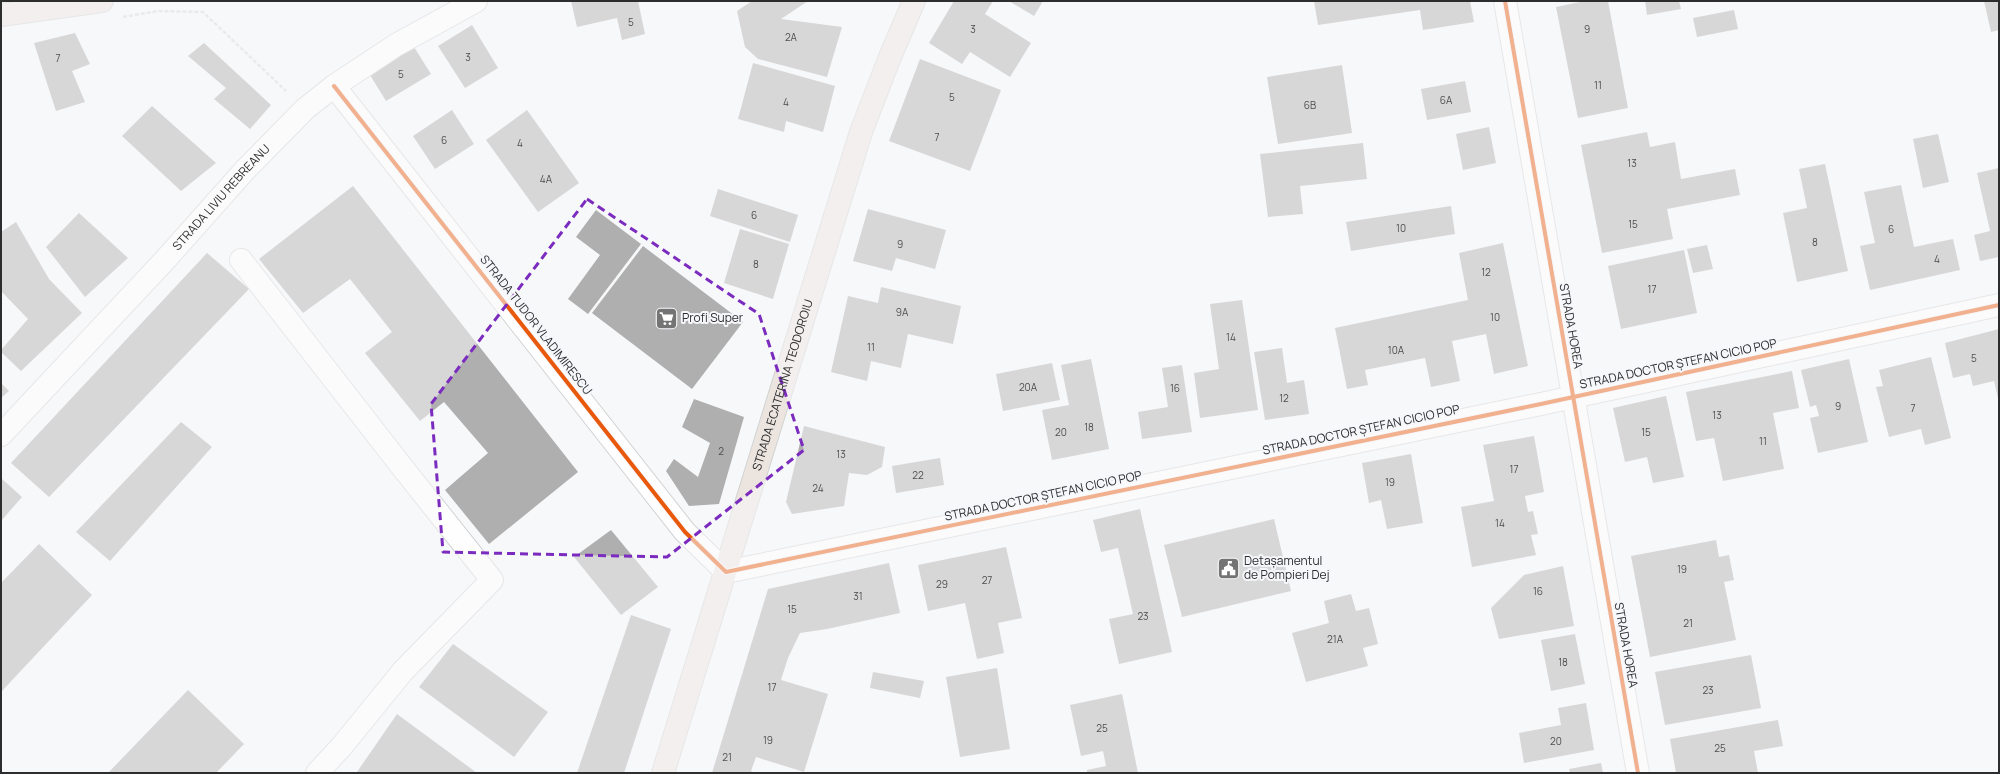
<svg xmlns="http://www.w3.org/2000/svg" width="2000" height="774" font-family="Manrope,sans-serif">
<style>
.building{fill:#b0afb0}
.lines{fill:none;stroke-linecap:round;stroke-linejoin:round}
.minor-casing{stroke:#d2d3d4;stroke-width:24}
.major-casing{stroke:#d2d3d3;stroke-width:24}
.path{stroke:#dadadb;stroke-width:2.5;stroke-dasharray:4 2;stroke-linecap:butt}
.minor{stroke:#fefefe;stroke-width:22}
.major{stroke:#ebe4df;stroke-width:22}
.cycleway-casing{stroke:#f6f7fa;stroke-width:6}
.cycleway{stroke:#e8590c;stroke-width:4}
.marked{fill:none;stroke:#7b2cbf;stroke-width:3;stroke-dasharray:8 5;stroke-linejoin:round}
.labels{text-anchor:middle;stroke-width:4;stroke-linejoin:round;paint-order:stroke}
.number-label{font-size:10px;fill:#4e4e4e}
.street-label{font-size:12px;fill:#2d2d2e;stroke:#f6f7fa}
.poi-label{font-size:12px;fill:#2d2d2e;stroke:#f6f7fa;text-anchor:start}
</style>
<rect width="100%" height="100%" fill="#f7f8f9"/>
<g class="building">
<polygon points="571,1 638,1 645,34 622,40 617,18 577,27"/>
<polygon points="752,1 808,1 781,19 842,27 827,77 758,59 745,47 737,11"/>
<polygon points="954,1 993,1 985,14 1031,43 1010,77 970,52 962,64 929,43"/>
<polygon points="1009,1 1043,1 1034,16"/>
<polygon points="1314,1 1470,1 1474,22 1423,30 1420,10 1318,25"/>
<polygon points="1585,1 1608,1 1628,108 1578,118 1556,7"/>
<polygon points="1645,1 1679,1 1681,9 1647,15"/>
<polygon points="1984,1 1999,1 1999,30 1991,32"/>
<polygon points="1734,10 1738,29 1697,37 1693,18"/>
<polygon points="472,25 498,68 465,88 438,46"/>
<polygon points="75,33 90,64 72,71 85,102 56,111 34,43"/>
<polygon points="204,43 271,105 250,129 214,99 226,88 188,56"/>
<polygon points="414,47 431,74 386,101 370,75"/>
<polygon points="920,59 1001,90 970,171 889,141"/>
<polygon points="753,63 835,86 823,132 786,121 784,132 738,119"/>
<polygon points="1342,65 1352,133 1278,144 1267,77"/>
<polygon points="1465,81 1471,112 1427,120 1421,89"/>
<polygon points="152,106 216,163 181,191 122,136"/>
<polygon points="452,110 474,144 435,169 413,136"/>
<polygon points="527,110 579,183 538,212 486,140"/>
<polygon points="1489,127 1496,163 1463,170 1456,134"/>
<polygon points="1647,132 1650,147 1675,142 1681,179 1735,169 1740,195 1667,209 1673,239 1602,253 1581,145"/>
<polygon points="1938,134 1949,182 1923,188 1913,139"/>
<polygon points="1363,143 1367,179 1300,186 1303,214 1268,217 1260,154"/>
<polygon points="1825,164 1848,271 1797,282 1783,213 1807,208 1799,169"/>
<polygon points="1999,168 1999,257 1980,261 1974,235 1990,231 1977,173"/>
<polygon points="1901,185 1914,247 1953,239 1960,270 1870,290 1860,246 1875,243 1864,192"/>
<polygon points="353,186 578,472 489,544 445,490 488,453 444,402 420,421 365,353 392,332 350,279 303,313 259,259"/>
<polygon points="718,189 798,215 790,242 710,216"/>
<polygon points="1451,206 1455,234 1351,251 1346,222"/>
<polygon points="868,209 946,230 935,269 896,258 892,271 853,261"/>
<polygon points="596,210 641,244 588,314 568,299 600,255 576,237"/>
<polygon points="79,213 128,258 85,297 46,247"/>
<polygon points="16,222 49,279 82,313 21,371 1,352 1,350 28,319 1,291 1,232"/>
<polygon points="740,229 789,244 773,299 724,283"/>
<polygon points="1503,243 1528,366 1494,374 1486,334 1452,341 1460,381 1431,387 1425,358 1365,370 1368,385 1347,389 1335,328 1468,300 1459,253"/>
<polygon points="1707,245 1713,269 1693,273 1687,249"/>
<polygon points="643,246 743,322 692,389 592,313"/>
<polygon points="1684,250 1697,313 1621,329 1608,266"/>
<polygon points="207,253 249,289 49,497 11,463"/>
<polygon points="881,287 961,306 953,344 908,334 901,368 871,361 867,381 831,372 848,296 878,303"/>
<polygon points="1242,300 1258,410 1200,418 1194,373 1219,369 1210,304"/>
<polygon points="1999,329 1999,398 1998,398 1994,381 1973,386 1970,374 1953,378 1945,343"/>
<polygon points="1282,348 1287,383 1304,380 1309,414 1265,420 1254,352"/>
<polygon points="1931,357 1951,438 1925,445 1921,429 1889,437 1876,387 1883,386 1879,370"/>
<polygon points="1091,359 1109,449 1052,460 1042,410 1069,405 1061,365"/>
<polygon points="1849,359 1868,442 1818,453 1810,418 1819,416 1816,405 1810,407 1801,370"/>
<polygon points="1052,363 1060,400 1003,411 996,374"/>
<polygon points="1182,365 1192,432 1142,439 1138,412 1168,407 1162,368"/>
<polygon points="1792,371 1799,408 1773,413 1784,469 1723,481 1714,438 1696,441 1686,392"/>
<polygon points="1,383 9,391 1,398"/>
<polygon points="1666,396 1684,477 1653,483 1647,457 1625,462 1613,408"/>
<polygon points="694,399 744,417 719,504 689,506 666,471 674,459 698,477 710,443 682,427"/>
<polygon points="181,422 212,447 110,561 76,532"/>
<polygon points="804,426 885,447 882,467 867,475 849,473 844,506 792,514 786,502"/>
<polygon points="1534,436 1544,492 1525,496 1528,512 1533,511 1538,534 1531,535 1536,555 1472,567 1461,507 1494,501 1483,445"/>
<polygon points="1411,454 1423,523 1387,529 1381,500 1369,503 1362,463"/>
<polygon points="940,458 944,485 896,493 892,466"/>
<polygon points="1,478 22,497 1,521"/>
<polygon points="1140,509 1172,652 1119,664 1109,619 1133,614 1118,548 1101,552 1093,520"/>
<polygon points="1274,519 1291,591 1182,617 1164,545"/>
<polygon points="611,530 658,587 621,615 574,557"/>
<polygon points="1716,540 1719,557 1729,555 1734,580 1724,582 1736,640 1650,657 1631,556"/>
<polygon points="39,544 92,595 1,692 1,583"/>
<polygon points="1006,547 1022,618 998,623 1004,653 977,659 965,603 928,611 918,565"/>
<polygon points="889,563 900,613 827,629 800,633 788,658 781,680 828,694 804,772 756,757 751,771 755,773 712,773 768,589"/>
<polygon points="1563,566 1574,626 1499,639 1491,608 1524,575"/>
<polygon points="1351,594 1356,611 1369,608 1378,644 1363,648 1368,666 1306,682 1292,633 1329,623 1324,601"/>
<polygon points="631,615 671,629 624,773 577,773"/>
<polygon points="1575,634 1585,684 1551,691 1541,640"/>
<polygon points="453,644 548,712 514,757 419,687"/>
<polygon points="1751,655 1761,708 1665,725 1655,672"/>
<polygon points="997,668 1010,749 960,757 946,677"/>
<polygon points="873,672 924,681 920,698 870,688"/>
<polygon points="188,690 244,744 216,773 108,773"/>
<polygon points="1122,694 1138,773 1087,773 1087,770 1106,766 1103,751 1081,756 1070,705"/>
<polygon points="1586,703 1594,750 1524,763 1519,733 1561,725 1558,708"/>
<polygon points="397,714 477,773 357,772"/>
<polygon points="1778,720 1783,746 1754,751 1758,773 1676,773 1670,739"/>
<polygon points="1601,763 1603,773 1570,773 1569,769"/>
</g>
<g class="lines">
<defs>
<g id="minor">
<polyline points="1505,1 1638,773"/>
<polyline points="334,86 685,532 726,572 1541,404 1999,305"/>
<polyline points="241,260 402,467 492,580 403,671 342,746 317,773"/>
<path id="s1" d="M1 435 165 260 245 170 305 109 334 86 396 45 476 1"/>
</g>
<g id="major">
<polyline points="1,15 102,1"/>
<path id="s2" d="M663 773 861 132 890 57 914 1"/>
</g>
</defs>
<use href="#minor" class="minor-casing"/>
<use href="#major" class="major-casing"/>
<polyline class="path" points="123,17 158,11 203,12 286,91"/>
<use href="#minor" class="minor"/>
<use href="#major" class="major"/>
<defs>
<g id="cycleway">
<polyline points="1505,1 1638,773"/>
<polyline points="334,86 685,532 726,572 1541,404 1999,305"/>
</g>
</defs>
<use href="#cycleway" class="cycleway-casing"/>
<use href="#cycleway" class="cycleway"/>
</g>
<path d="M0 0H2000V774H0ZM587 199 759 314 804 450 667 557 443 552 431 404Z" fill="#f7f8f9" fill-opacity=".55" fill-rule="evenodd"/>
<path class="marked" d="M587 199 759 314 804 450 667 557 443 552 431 404Z"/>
<defs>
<symbol id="supermarket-square" viewBox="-11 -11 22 22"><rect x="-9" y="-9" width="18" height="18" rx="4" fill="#747475" stroke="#f6f7fa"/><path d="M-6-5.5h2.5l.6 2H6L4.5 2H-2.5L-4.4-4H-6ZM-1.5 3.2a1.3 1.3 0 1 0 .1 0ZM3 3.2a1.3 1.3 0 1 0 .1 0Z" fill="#fff"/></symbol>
<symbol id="civic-square" viewBox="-11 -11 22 22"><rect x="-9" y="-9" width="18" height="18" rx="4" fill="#747475" stroke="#f6f7fa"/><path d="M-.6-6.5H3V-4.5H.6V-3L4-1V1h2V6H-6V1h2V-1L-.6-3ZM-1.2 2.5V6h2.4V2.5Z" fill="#fff"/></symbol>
</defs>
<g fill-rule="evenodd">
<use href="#supermarket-square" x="654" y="306" width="25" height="25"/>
<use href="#civic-square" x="1216" y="556" width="25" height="25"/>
</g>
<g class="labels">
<g class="number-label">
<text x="631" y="26">5</text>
<text x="973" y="33">3</text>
<text x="1587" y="33">9</text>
<text x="791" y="41">2A</text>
<text x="468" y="61">3</text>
<text x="58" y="62">7</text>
<text x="401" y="78">5</text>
<text x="1598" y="89">11</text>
<text x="952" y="101">5</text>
<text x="1446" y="104">6A</text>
<text x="786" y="106">4</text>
<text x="1310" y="109">6B</text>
<text x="937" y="141">7</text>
<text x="444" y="144">6</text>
<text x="520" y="147">4</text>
<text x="1632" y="167">13</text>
<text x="546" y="183">4A</text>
<text x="754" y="219">6</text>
<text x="1633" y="228">15</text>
<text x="1401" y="232">10</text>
<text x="1891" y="233">6</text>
<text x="1815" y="246">8</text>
<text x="900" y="248">9</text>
<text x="1937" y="263">4</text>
<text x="756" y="268">8</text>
<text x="1486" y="276">12</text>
<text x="1652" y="293">17</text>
<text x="902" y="316">9A</text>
<text x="1495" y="321">10</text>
<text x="1231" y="341">14</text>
<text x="871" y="351">11</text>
<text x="1396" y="354">10A</text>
<text x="1974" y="362">5</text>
<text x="1028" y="391">20A</text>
<text x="1175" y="392">16</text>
<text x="1284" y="402">12</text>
<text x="1838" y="410">9</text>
<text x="1913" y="412">7</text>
<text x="1717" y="419">13</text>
<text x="1089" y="431">18</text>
<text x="1061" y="436">20</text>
<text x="1646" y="436">15</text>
<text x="1763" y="445">11</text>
<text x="721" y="455">2</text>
<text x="841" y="458">13</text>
<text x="1514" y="473">17</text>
<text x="918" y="479">22</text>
<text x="1390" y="486">19</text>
<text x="818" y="492">24</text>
<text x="1500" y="527">14</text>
<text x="1682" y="573">19</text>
<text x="987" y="584">27</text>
<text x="942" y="588">29</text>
<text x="1538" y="595">16</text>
<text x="858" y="600">31</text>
<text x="792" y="613">15</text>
<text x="1143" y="620">23</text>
<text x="1688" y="627">21</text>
<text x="1335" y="643">21A</text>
<text x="1563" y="666">18</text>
<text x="772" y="691">17</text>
<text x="1708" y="694">23</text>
<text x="1102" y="732">25</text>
<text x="768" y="744">19</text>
<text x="1556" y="745">20</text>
<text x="1720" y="752">25</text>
<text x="727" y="761">21</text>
</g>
<g class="street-label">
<text dy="4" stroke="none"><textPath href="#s1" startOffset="324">STRADA LIVIU REBREANU</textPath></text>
<text transform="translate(536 325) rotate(52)" y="4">STRADA TUDOR VLADIMIRESCU</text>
<text transform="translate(1571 326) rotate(80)" y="4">STRADA HOREA</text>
<text transform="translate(1678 364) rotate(-12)" y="4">STRADA DOCTOR ȘTEFAN CICIO POP</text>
<text dy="4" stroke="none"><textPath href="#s2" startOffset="406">STRADA ECATERINA TEODOROIU</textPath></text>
<text transform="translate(1361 430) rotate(-12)" y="4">STRADA DOCTOR ȘTEFAN CICIO POP</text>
<text transform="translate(1043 496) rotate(-12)" y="4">STRADA DOCTOR ȘTEFAN CICIO POP</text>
<text transform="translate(1626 645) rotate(80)" y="4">STRADA HOREA</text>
</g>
<g class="poi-label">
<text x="682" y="322">Profi Super</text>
<text x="1244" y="565">Detașamentul<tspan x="1244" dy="14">de Pompieri Dej</tspan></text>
</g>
</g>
<rect width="2000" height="774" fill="none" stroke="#2d2d2e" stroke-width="4"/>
</svg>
